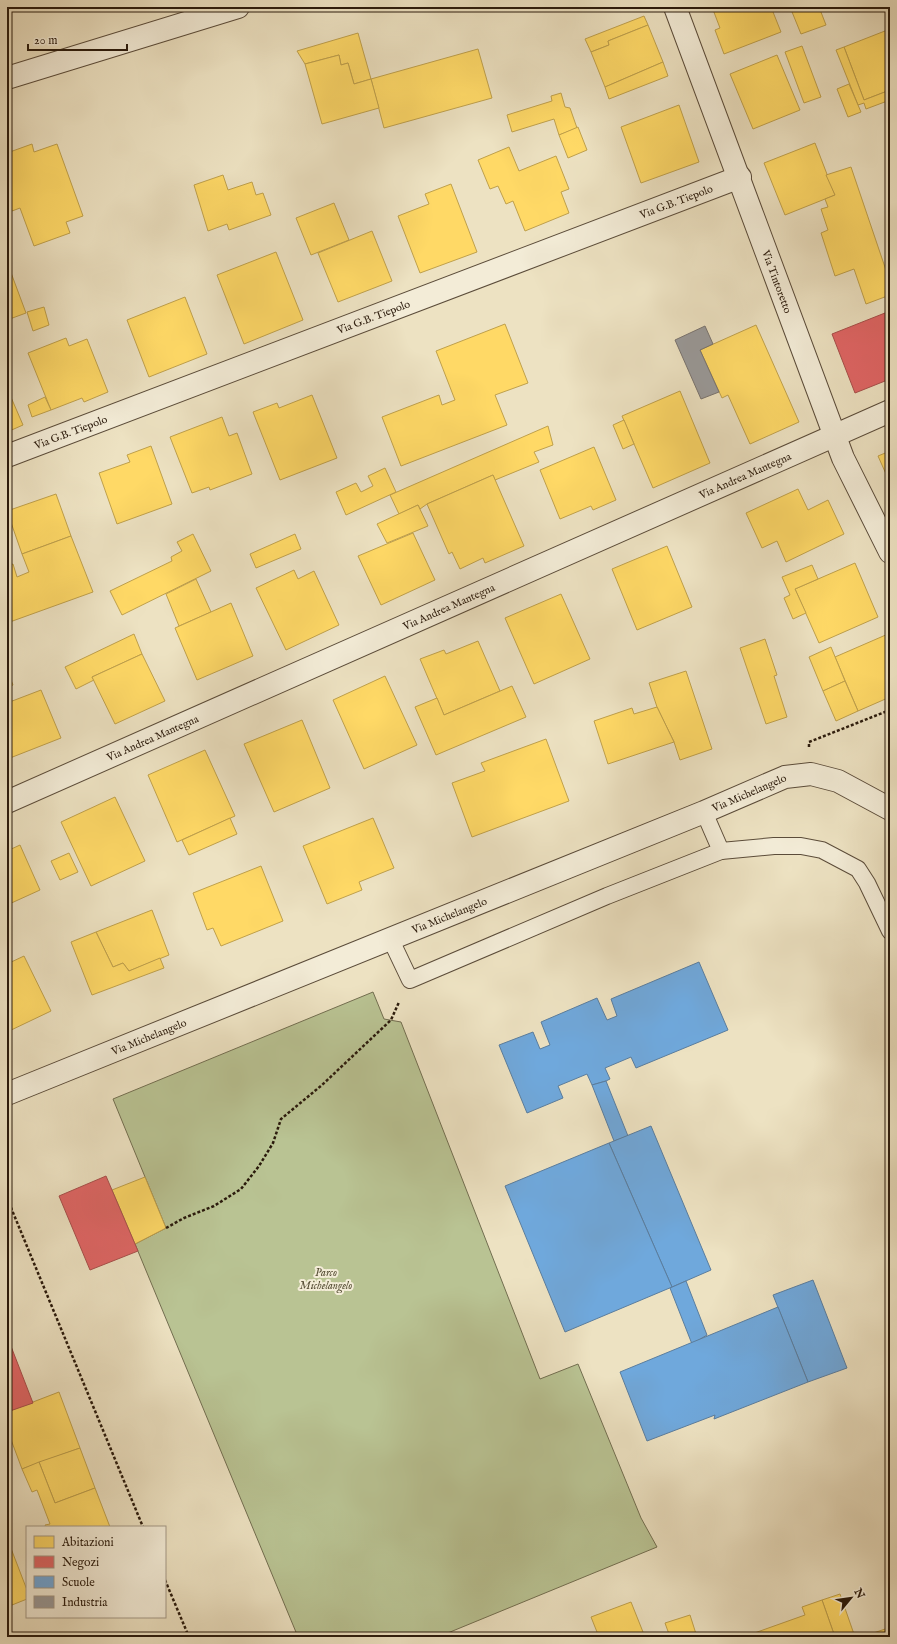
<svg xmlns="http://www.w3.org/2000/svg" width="897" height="1644" font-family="'IM FELL English',serif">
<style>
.green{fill:#b9c393;stroke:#726e50}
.homes{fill:#ffd966;stroke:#bfa04b}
.shops{fill:#e06666;stroke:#a94f4b}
.schools{fill:#6fa8dc;stroke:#5a7d9e}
.industry{fill:#999;stroke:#78736f}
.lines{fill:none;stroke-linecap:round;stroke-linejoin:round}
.service-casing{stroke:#5b4c3a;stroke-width:18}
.minor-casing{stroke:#5b4c3a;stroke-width:24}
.path{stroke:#2a1a0c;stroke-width:2.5;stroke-dasharray:3 2;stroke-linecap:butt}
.service{stroke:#f3ecd7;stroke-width:16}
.minor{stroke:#f3ecd7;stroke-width:22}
.labels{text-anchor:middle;stroke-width:4;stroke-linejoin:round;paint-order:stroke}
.street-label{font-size:11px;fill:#2a1a0c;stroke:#f3ecd7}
.park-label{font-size:11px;font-style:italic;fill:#554d34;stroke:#f3ecd7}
</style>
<rect width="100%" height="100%" fill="#ede2c2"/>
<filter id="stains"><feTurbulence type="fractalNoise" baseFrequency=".005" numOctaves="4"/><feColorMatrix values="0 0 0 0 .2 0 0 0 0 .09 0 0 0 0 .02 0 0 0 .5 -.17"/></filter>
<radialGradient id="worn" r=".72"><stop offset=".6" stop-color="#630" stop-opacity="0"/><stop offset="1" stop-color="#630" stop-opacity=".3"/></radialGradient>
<polygon class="green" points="373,992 384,1019 401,1022 540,1379 578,1364 641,1518 657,1547 438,1637 298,1637 135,1244 166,1228 113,1099"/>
<g class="homes">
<polygon points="712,7 771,7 781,32 724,54 715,30 720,28"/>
<polygon points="790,7 819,7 826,25 801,34"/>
<polygon points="644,16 648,25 608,41 609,45 591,52 585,39"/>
<polygon points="648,25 663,62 605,87 591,52 609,45 608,41"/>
<polygon points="890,29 890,90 864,100 844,47"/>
<polygon points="358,33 371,79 354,84 348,63 341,65 339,55 305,64 297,51"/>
<polygon points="802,46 821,97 804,103 785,52"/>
<polygon points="844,47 864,100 890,90 890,100 866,109 864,103 858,105 836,50"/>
<polygon points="478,49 492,98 384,128 371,79"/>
<polygon points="339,55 341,65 348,63 354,84 371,79 379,108 322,124 305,64"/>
<polygon points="777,55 800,110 753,129 730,74"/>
<polygon points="663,62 668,76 609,99 605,87"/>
<polygon points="849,84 861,112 848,117 837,89"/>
<polygon points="561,93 565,107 570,108 577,128 559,135 554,119 512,132 507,115 552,101 551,96"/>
<polygon points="679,105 699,162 641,183 621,127"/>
<polygon points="578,127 587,150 568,158 559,135"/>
<polygon points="815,143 835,195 785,215 764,163"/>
<polygon points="32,144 34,152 57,144 83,216 66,222 70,233 34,246 20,208 12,211 7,196 7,153"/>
<polygon points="509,147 519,171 556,156 569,189 561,192 569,213 525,231 513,201 506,204 498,186 490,189 478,160"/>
<polygon points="851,167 890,282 890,295 866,304 854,269 835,276 821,233 828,230 821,209 828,207 825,199 835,195 826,175"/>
<polygon points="223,175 228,190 252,182 256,195 263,193 271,215 229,230 227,224 208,231 194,185"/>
<polygon points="451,184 477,252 420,273 398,216 429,204 425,194"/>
<polygon points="334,203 349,240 311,255 296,218"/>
<polygon points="372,231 392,281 338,302 318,253"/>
<polygon points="276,252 303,320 244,344 217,275"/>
<polygon points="7,262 26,313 7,320"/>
<polygon points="185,297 207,354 149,377 127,320"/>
<polygon points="44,307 49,325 33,331 27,312"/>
<polygon points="505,324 528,383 495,395 507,425 401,466 382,417 439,395 442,405 455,400 436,351"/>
<polygon points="756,325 799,422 750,444 728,395 722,398 700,350"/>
<polygon points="66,338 69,346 87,339 108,392 84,402 82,398 51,410 28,353"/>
<polygon points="7,388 23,425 7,432"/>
<polygon points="680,391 710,463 653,488 622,416"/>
<polygon points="312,395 337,458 280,480 253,412 277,403 279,408"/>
<polygon points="45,397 51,410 32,417 28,405"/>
<polygon points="222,417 229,436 237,433 252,474 210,490 209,487 192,493 170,437"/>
<polygon points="624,420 634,444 623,449 613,425"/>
<polygon points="548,426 553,445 534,452 539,462 495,480 493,475 427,504 420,509 418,505 399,514 390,495"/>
<polygon points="151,446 172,504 117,524 99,473 130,462 127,455"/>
<polygon points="594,447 616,500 593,510 591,506 560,519 540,470"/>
<polygon points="890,451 890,483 878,456"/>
<polygon points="385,468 396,492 346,515 336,492 356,483 361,492 373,486 368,476"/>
<polygon points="493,475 524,546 485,563 483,558 460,569 452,552 449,554 427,504"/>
<polygon points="798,489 808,510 828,500 844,534 786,562 777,541 762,548 746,513"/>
<polygon points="56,494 71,536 22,554 7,511"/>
<polygon points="418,505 428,526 387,543 377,524"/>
<polygon points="413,533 435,580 381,605 358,556"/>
<polygon points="193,534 211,571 122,615 110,591 172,561 171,557 182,551 177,542"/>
<polygon points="295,534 301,549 256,568 250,554"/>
<polygon points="71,536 93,592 7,623 7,566 13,564 17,577 29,572 22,554"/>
<polygon points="667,546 692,607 637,630 612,569"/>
<polygon points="855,563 878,617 819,643 795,589"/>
<polygon points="812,565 818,579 795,589 806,613 793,619 784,598 790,595 782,577"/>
<polygon points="294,570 298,579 314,571 339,625 286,650 256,588"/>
<polygon points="196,579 211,612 179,626 166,594"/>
<polygon points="561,594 590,659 534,684 505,618"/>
<polygon points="231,603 253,656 197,680 175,628"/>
<polygon points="134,634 142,654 92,677 94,680 76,689 65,667"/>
<polygon points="888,634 890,639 890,697 858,711 835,657"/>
<polygon points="765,639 777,675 774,676 787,717 766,724 740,648"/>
<polygon points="478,641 500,691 444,715 420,659 444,650 446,654"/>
<polygon points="831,647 845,681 823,691 809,657"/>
<polygon points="142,654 165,701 115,724 92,677"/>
<polygon points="7,670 13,685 7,688"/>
<polygon points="686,671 712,749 680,760 674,742 657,707 649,683"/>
<polygon points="385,676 417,745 364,769 333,700"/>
<polygon points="845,681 858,711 836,721 823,691"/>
<polygon points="512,686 526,717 436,755 415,707 437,698 444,715"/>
<polygon points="41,690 61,738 10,758 7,751 7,703"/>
<polygon points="657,707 674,742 608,764 594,721 632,708 634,714"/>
<polygon points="302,720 330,788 274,812 244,744"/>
<polygon points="546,739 569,801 472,837 452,783 485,771 481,763"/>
<polygon points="205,750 235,816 177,842 148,775"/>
<polygon points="115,797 145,861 91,886 61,822"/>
<polygon points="230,818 237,834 189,855 182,840"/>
<polygon points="373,818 394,868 359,882 362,890 327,904 303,846"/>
<polygon points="20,845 40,890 7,905 7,851"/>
<polygon points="69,853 78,872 60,880 51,861"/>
<polygon points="261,866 283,921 221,946 213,928 207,930 193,893"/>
<polygon points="152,910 169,955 129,971 123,963 113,967 96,932"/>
<polygon points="96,932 113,967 123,963 129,971 160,958 164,968 92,995 71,942"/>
<polygon points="24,956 51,1011 7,1032 7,964"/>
<polygon points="145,1177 166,1228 135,1244 112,1190"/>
<polygon points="59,1392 80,1448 22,1469 7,1429 7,1412"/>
<polygon points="80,1448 95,1488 55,1503 39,1462"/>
<polygon points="39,1462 55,1503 95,1488 110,1527 46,1527 45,1525 50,1524 37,1490 32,1492 22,1469"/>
<polygon points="7,1538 27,1590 27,1599 7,1607"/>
<polygon points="840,1594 855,1637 835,1637 822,1600"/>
<polygon points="822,1600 835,1637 747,1637 746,1636 805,1615 802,1607"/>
<polygon points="631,1602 645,1637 599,1637 591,1617"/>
<polygon points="690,1615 697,1637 670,1637 665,1623"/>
<polygon points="888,1628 890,1637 862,1637"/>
</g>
<g class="shops">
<polygon points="890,311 890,379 855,393 832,334"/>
<polygon points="106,1176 138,1251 90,1270 59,1196"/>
<polygon points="7,1336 33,1403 7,1412"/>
</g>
<g class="schools">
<polygon points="699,962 728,1030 636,1068 631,1057 605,1068 610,1079 606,1081 592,1085 587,1074 558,1086 563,1098 527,1113 499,1045 533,1032 540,1049 550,1045 541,1022 597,998 607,1020 617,1016 611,999"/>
<polygon points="606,1081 628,1136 614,1141 592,1085"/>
<polygon points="651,1126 711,1270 672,1287 609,1143"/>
<polygon points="609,1143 672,1287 565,1332 505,1186"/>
<polygon points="813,1280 847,1368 808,1382 773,1295"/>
<polygon points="686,1281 707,1335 692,1344 670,1288"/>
<polygon points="778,1307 808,1382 714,1419 715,1415 647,1441 620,1372"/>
</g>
<polygon class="industry" points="705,326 713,344 700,350 719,392 701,399 675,340"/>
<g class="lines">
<defs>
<g id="service">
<polyline points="721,851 774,846 801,846 822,850 858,869 867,883 890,931"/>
<polyline points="390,938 410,980 607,896 721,851 704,812"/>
</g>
<g id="minor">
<path id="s1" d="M675 7 843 458 890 552"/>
<polyline points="7,78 238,7"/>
<path id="s2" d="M7 456 740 177"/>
<path id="s3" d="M7 802 890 411"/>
<path id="s4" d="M7 1094 704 812 785 777 811 774 838 781 890 809"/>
</g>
</defs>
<use href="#service" class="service-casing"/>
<use href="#minor" class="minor-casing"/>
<g class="path">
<polyline points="809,747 809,742 890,710"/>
<polyline points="7,1198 143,1527"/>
<polyline points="166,1228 184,1218 214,1206 241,1189 259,1166 273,1143 281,1119 322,1085 391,1020 399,1002"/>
<polyline points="165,1580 189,1637"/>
</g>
<use href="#service" class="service"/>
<use href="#minor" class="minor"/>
</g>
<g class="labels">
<g class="street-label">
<text dy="4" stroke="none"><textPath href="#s2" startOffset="716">Via G.B. Tiepolo</textPath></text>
<text dy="4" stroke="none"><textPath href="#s1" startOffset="293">Via Tintoretto</textPath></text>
<text dy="4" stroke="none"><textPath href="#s2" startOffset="392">Via G.B. Tiepolo</textPath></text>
<text dy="4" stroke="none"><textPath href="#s2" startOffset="68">Via G.B. Tiepolo</textPath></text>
<text dy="4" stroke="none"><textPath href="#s3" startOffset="807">Via Andrea Mantegna</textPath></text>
<text dy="4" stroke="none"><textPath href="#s3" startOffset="483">Via Andrea Mantegna</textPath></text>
<text dy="4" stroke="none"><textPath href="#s3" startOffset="159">Via Andrea Mantegna</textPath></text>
<text dy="4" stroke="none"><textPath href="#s4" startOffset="801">Via Michelangelo</textPath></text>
<text dy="4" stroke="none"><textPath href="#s4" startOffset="477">Via Michelangelo</textPath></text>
<text dy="4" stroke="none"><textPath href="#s4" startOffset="153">Via Michelangelo</textPath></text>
</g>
<g class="park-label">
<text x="326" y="1276">Parco<tspan x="326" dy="13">Michelangelo</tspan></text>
</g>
</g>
<rect width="897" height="1644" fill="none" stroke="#ede2c2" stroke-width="24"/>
<rect x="8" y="8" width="881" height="1628" fill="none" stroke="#2a1a0c" stroke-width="2"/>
<rect x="12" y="12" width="873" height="1620" fill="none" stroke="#2a1a0c"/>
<rect x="26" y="1526" width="140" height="92" fill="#f3ecd7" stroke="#a39886"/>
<rect x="34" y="1536" width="20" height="12" fill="#ffd966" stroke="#a39886"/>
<text x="62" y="1546" font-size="12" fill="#2a1a0c">Abitazioni</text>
<rect x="34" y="1556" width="20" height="12" fill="#e06666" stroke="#a39886"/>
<text x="62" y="1566" font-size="12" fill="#2a1a0c">Negozi</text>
<rect x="34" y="1576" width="20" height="12" fill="#6fa8dc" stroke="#a39886"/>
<text x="62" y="1586" font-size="12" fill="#2a1a0c">Scuole</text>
<rect x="34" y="1596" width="20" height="12" fill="#999999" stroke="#a39886"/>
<text x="62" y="1606" font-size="12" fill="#2a1a0c">Industria</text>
<g transform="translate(851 1598) rotate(61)" stroke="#f3ecd7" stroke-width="3" paint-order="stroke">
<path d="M0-3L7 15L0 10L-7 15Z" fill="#2a1a0c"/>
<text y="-6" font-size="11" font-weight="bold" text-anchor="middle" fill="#2a1a0c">N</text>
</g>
<path d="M28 44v6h99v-6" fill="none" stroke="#2a1a0c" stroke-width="2"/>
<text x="34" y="44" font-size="12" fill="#2a1a0c" stroke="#f3ecd7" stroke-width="3" paint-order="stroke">20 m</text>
<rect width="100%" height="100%" filter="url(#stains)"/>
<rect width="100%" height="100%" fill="url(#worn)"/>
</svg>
